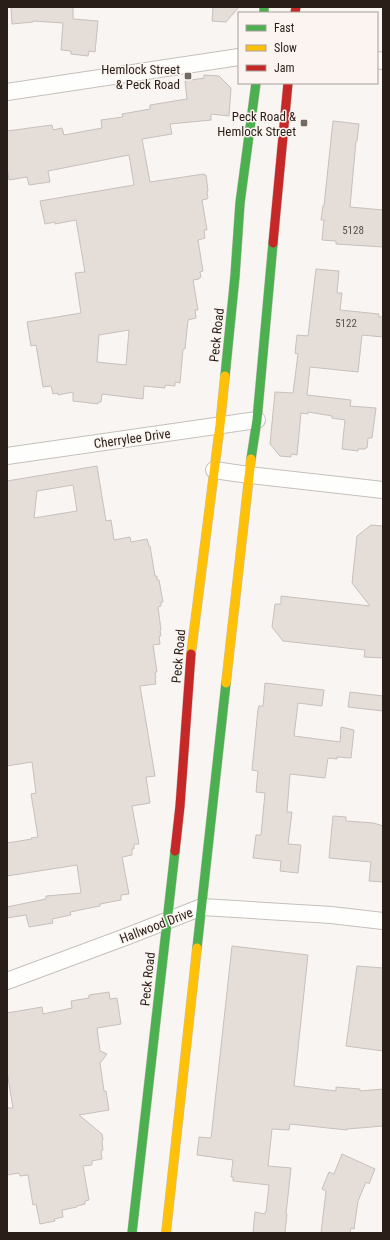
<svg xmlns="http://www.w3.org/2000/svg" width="390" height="1240" font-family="'Roboto Condensed',sans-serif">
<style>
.building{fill:#e5ddd8;stroke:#c7c0bc;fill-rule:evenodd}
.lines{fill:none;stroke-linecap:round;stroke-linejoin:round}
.street-casing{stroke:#c6c0bb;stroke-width:18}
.fast-casing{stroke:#c6c0bb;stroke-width:10}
.slow-casing{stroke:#c6c0bb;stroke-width:10}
.jam-casing{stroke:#c6c0bb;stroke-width:10}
.street{stroke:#fefefd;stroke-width:16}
.fast{stroke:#4caf50;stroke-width:9}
.slow{stroke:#ffc107;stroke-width:9}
.jam{stroke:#c62828;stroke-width:9}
.poi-dot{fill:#726a65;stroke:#fbf4f0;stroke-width:1.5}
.labels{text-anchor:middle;stroke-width:3;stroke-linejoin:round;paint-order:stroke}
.number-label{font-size:11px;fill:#5b504a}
.poi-label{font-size:13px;fill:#2a1f18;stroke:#fbf4f0;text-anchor:end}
.street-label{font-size:13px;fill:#2a1f18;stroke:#fbf4f0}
</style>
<rect width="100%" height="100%" fill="#f8f5f3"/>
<g class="building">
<polygon points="11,7 73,7 73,19 98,21 95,52 89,51 88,56 71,54 71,51 61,50 63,23 33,21 33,22 12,24"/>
<polygon points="213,7 239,7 226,22 212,21"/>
<path d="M204 75 219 76 231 88 229 116 211 114V120L170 124 172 134 142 139 150 182 204 174V175H206L208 191 207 192 208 198 207 199 202 200 207 230H204L205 238 198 240 203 271 200 272 201 277 199 278V279L193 280 198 310H195L196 318 188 320 185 349H183L180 383 175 382V386L165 385V388L144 386 143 399 102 394 101 402H98V404L73 401V392L58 395V393L53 394 51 386 43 387 36 345 31 346 27 322 81 313 75 273 85 272 76 220 55 224V222L45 224 40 201 134 185 129 155 48 171 50 182 29 185 27 177 9 180 7 168V131L52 125 53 130 62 128 64 135 102 128 101 120 123 117 122 114 150 109V105L187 99 185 81 204 78ZM129 330 126 365 97 362 99 335Z"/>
<polygon points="333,121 359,124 357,141 356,141 350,207 383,210 383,247 336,244 336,241 322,240 324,220 321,220 323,206 324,206"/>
<polygon points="316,269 339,271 337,293 342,293 340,310 379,314 379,317 383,317 383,337 362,335 358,372 310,367 307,395 351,400 350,406 376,408 372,438 368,438 367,448 365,448 365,449 358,449 358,451 342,449 345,420 332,418 332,416 308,412 308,414 301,413 297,455 291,454 291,457 280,456 270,444 275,392 293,393 298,354 295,353 297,335 308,336"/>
<path d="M97 466 106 521 111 520 114 540 130 537 131 542 147 539 149 546H150L155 576H157V580H159L163 602H161V606L158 607 161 630 160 631 161 636H159L160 644 153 645 157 672H155L156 678H155L156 684 140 686 155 776 146 777 150 803 132 806 139 844H134V849H132V855L122 857 129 894 121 895V900L100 904V906L70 912 71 915 52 919 53 923 29 927 26 915 7 918V907L46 899V896L81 893 77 865 7 876V843L32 839 31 838 38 837 31 794 36 793 32 762 7 766V481ZM73 485 77 511 34 518 37 491Z"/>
<polygon points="371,525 383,526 383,658 364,657 365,650 283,641 272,627 275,604 281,604 281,596 370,606 352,583 357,536"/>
<polygon points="265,683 324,690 322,706 298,703 294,736 340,742 341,727 354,730 351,758 337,757 337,759 328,758 325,778 290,774 287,812 292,812 288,844 301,845 298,873 280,871 281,861 253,858 256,835 261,835 265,793 256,792 258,771 252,770 258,709 259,706 263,706"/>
<polygon points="350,692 383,696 383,711 348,707"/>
<polygon points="333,816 346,817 346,821 374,823 383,826 383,882 369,881 371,862 329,858"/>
<polygon points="232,946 308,955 294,1086 336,1091 336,1087 360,1089 360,1091 383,1089 383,1126 347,1129 347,1130 290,1124 289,1130 272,1129 268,1166 291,1168 286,1214 287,1214 285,1233 253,1233 255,1212 265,1214 265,1212 266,1212 269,1185 233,1181 233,1177 231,1177 233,1160 197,1155 199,1137 211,1138"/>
<polygon points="357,966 383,968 383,1051 346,1046"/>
<polygon points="109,992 110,999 117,998 121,1024 97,1028 100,1051 107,1054 100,1063 104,1091 106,1091 109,1110 79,1115 102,1134 103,1139 102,1142 103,1150 101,1151 102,1159 92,1161 92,1165 83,1166 89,1200 85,1201 85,1204 77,1206 77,1207 62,1210 63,1217 54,1219 55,1221 40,1224 36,1204 33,1205 28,1175 20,1176 19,1173 7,1175 7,1108 13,1108 7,1072 7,1013 42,1007 43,1014 72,1008 71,1001 89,998 89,995"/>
<polygon points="342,1154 375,1169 369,1184 366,1182 358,1201 354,1229 351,1228 350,1233 321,1233 326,1191 322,1189 329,1172 334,1174"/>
</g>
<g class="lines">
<defs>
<g id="street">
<polyline points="377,60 383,61"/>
<polyline points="7,92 239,57"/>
<polyline points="7,456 257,420"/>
<polyline points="214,470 249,475 383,490"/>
<polyline points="7,981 128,936 202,907 331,915 383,921"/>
</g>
<g id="fast">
<polyline points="264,7 264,13"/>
<polyline points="225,376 235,276 240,203 256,83"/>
<polyline points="251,459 257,420 273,243"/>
<polyline points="197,948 226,683"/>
<polyline points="132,1233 175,851"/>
</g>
<g id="slow">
<polyline points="191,654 220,425 225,376"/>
<polyline points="226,683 251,459"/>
<polyline points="166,1233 197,948"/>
</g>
<g id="jam">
<polyline points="295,13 296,7"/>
<polyline points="273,243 288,83"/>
<polyline points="175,851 180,806 191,654"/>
</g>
</defs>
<use href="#street" class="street-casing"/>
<use href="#fast" class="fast-casing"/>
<use href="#slow" class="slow-casing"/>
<use href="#jam" class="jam-casing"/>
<use href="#street" class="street"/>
<use href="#fast" class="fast"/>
<use href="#slow" class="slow"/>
<use href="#jam" class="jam"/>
</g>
<g class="poi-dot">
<rect x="184" y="72" width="8" height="8" rx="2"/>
<rect x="300" y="119" width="8" height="8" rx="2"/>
</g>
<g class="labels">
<g class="number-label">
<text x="353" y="234">5128</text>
<text x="346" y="327">5122</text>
</g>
<g class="poi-label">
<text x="180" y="74">Hemlock Street<tspan x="180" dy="15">&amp; Peck Road</tspan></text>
<text x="296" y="121">Peck Road &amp;<tspan x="296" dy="15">Hemlock Street</tspan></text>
</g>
<g class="street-label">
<text transform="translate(216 335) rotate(-84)" y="5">Peck Road</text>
<text transform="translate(132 438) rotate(-8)" y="5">Cherrylee Drive</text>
<text transform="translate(178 656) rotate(-85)" y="5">Peck Road</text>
<text transform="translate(156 925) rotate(-21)" y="5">Hallwood Drive</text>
<text transform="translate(147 979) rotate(-84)" y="5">Peck Road</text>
</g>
</g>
<rect width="390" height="1240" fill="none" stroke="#2a1f18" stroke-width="16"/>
<rect x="238" y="12" width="140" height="72" fill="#fbf4f0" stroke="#a79f9a"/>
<rect x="246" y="25" width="20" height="6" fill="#4caf50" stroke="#a79f9a"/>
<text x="274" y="32" font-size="12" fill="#2a1f18">Fast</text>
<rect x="246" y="45" width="20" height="6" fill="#ffc107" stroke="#a79f9a"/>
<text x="274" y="52" font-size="12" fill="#2a1f18">Slow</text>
<rect x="246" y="65" width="20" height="6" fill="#c62828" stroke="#a79f9a"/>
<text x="274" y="72" font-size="12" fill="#2a1f18">Jam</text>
</svg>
